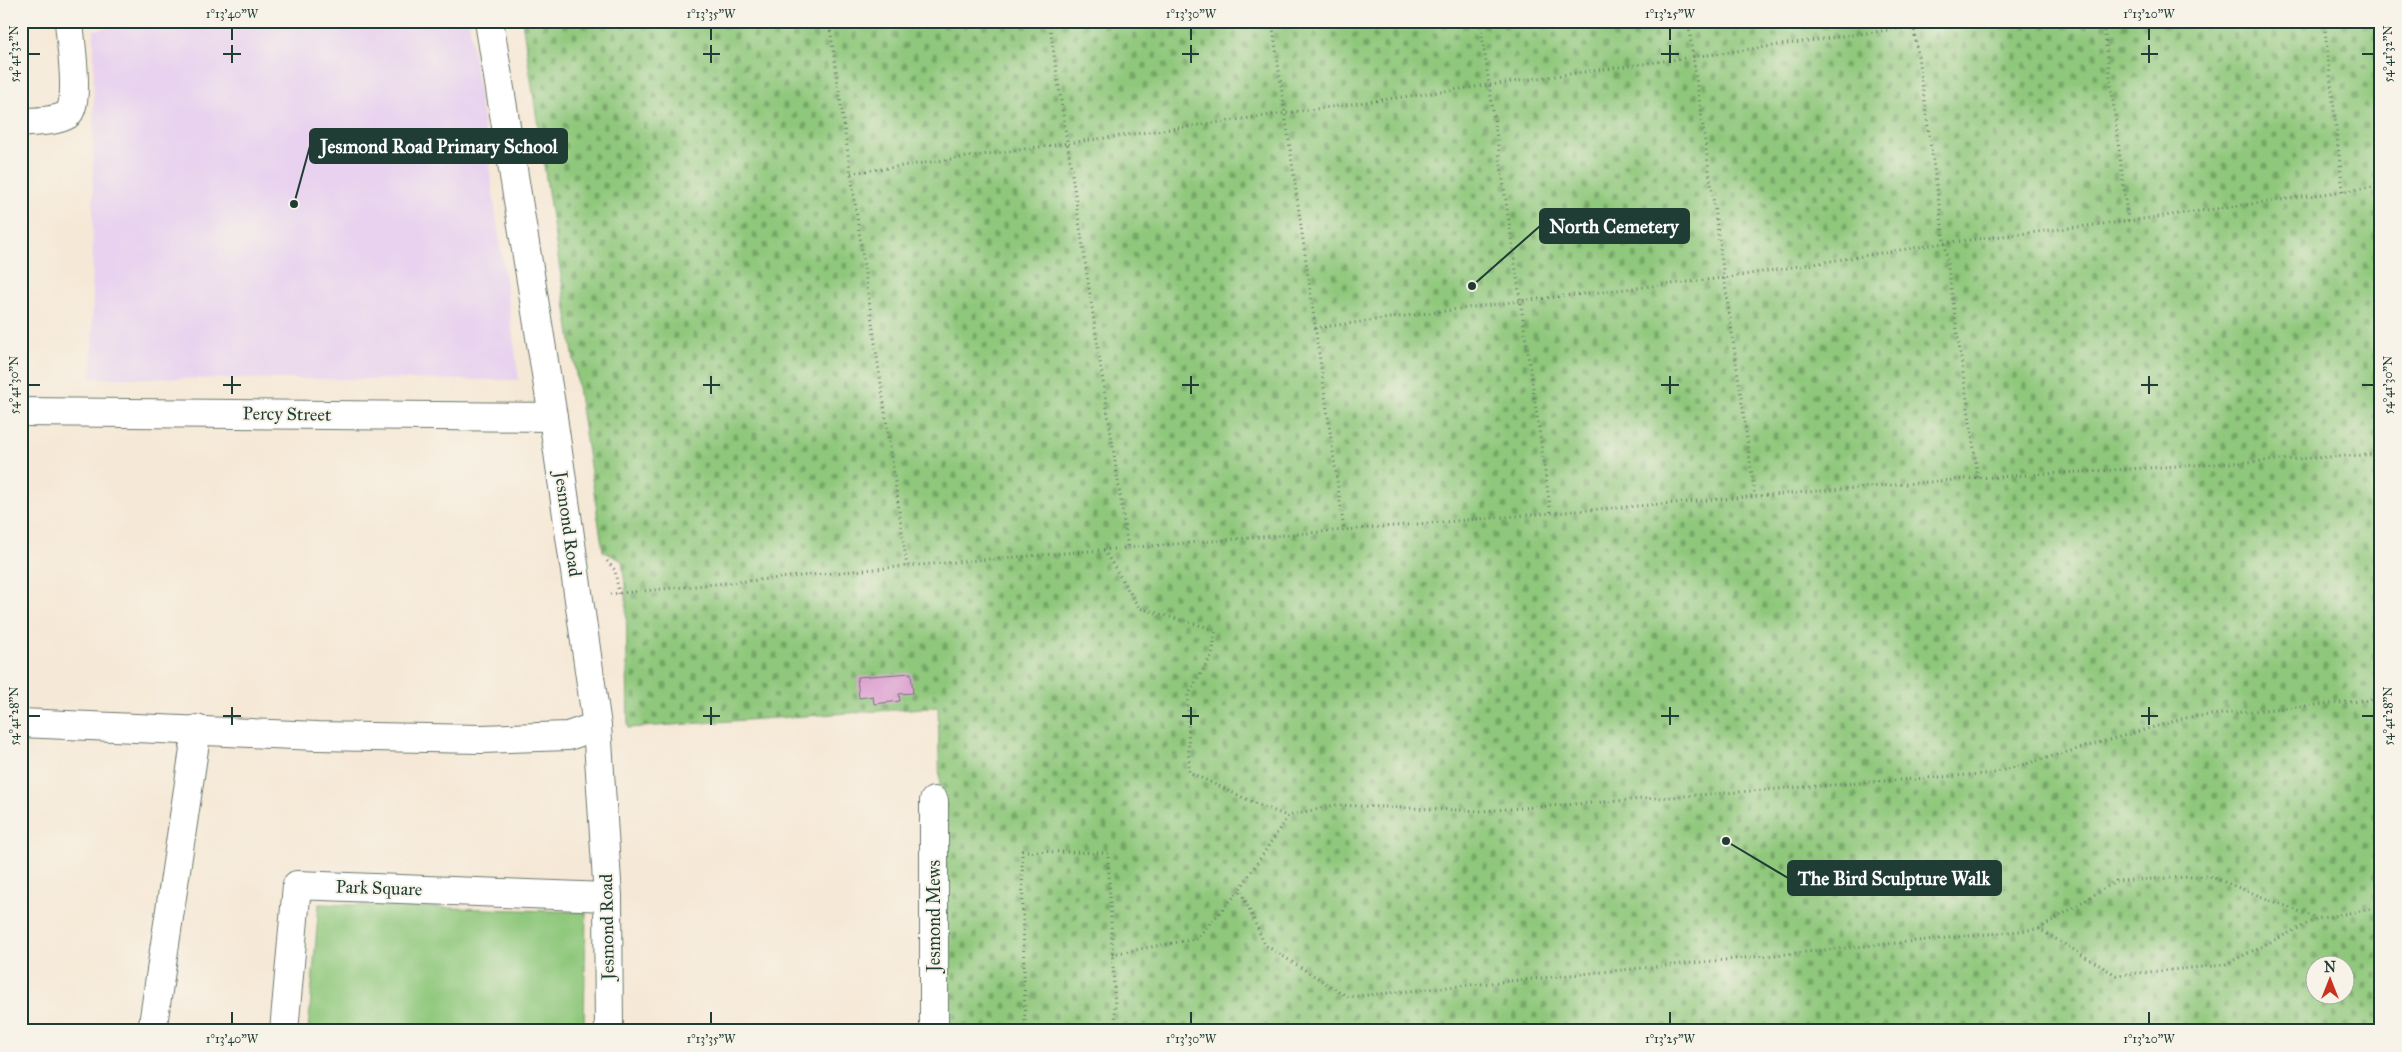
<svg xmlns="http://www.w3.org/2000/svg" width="2402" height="1052" font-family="'IM FELL Great Primer',serif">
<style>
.built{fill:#e8d2ef}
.green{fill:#8fc87c;stroke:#578258}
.cemetery{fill:url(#cemetery-stones);stroke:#578258;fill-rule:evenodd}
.building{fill:#dea5d2}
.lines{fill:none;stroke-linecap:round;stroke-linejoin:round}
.minor-casing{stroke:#6a796d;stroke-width:30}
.path{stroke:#6a796d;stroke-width:3;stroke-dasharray:1 4;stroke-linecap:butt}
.minor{stroke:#fff;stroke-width:28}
.ticks{fill:none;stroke:#1f3d34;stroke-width:2}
.labels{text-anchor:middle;stroke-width:4;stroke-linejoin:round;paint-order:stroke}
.street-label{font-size:18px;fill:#1f3d34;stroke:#f7f3e8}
.leader{fill:none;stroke:#1f3d34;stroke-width:2}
.callout-dot{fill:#1f3d34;stroke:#f7f3e8;stroke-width:2}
.callout{fill:#1f3d34;stroke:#1f3d34;stroke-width:2}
.callout-label{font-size:19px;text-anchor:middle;font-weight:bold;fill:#fff}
.neatline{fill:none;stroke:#1f3d34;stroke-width:2}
.ticks-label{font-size:12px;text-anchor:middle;fill:#1f3d34}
</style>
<defs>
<pattern id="cemetery-stones" width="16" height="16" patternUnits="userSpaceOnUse" patternTransform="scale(1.25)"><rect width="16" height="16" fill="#8fc87c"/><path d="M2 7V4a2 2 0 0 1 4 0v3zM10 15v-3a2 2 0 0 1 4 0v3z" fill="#74a466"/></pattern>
</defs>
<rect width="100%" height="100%" fill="#f7f3e8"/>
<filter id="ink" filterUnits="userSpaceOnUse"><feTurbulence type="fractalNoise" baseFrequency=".02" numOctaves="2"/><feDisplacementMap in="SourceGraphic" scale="10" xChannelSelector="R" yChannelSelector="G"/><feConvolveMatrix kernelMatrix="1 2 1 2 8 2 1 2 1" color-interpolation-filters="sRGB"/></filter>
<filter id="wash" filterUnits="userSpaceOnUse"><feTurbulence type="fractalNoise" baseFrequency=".0096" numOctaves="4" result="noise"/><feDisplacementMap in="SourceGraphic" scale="20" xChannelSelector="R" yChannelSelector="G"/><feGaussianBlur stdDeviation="1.12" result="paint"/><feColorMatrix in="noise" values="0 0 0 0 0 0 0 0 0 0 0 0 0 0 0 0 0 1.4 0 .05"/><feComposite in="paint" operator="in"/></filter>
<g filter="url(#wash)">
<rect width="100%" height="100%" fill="#f6e8d6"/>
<polygon class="built" points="150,21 469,21 519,380 92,378 94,30"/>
<polygon class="green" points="319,904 586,912 584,1031 308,1031"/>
<path class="cemetery" d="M522 21H2381V1031H945L938 707 628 728 626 593 622 561 603 551ZM2314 964H2344V994H2314Z"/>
<g id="blocks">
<polygon class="building" points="911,673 913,693 899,694 900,701 874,704 873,696 859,698 857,677"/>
</g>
</g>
<g filter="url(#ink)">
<use href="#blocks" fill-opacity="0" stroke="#6a796d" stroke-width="1"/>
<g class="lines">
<defs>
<g id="minor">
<polyline points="489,21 553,417 597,726 608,897 609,1031"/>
<path d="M21 123C35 121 55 122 67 115 81 105 70 39 69 21"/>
<polyline points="21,412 553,417"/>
<polyline points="21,723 317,736 482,739 568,736 597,726"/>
<polyline points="934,801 934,1031"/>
<polyline points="152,1031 197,729"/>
<polyline points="284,1031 297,885 608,897"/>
</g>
</defs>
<use href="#minor" class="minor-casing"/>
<g class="path">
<polyline points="829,21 907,566"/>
<polyline points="1049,21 1128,548"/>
<polyline points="1272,21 1344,530"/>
<polyline points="1480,21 1551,513"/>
<polyline points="1688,21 1755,496"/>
<polyline points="1913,21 1978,478"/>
<polyline points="2103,21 2128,221"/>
<polyline points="2324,21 2343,191"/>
<polyline points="2363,21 2381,42"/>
<polyline points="851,173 1954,21"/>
<polyline points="1315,328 1520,301 1724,278 1944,243 2128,221 2381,186"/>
<polyline points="1104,550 1139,608 1216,630 1212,655 1188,695 1189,772 1259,805 1287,816"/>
<polyline points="607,561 615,570 619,594"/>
<polyline points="610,594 907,566 1978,478 2381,454"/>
<polyline points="2381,699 2189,717 1994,773 1482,811 1335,805 1288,816 1240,889 1265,945 1348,997 2039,929 2116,975 2224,965 2317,919 2381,907"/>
<polyline points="2039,929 2116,881 2209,876 2316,918"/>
<polyline points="1112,954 1196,939 1240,890"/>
<polyline points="1025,1031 1022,851 1108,853 1116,1031"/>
</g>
<use href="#minor" class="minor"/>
</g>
</g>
<path class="ticks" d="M232 28V40M711 28V40M1191 28V40M1670 28V40M2149 28V40M232 45V63M711 45V63M1191 45V63M1670 45V63M2149 45V63M28 54H40M223 54H241M703 54H720M1182 54H1199M1661 54H1679M2141 54H2158M2362 54H2374M232 376V394M711 376V394M1191 376V394M1670 376V394M2149 376V394M28 385H40M223 385H241M703 385H720M1182 385H1199M1661 385H1679M2141 385H2158M2362 385H2374M232 707V725M711 707V725M1191 707V725M1670 707V725M2149 707V725M28 716H40M223 716H241M703 716H720M1182 716H1199M1661 716H1679M2141 716H2158M2362 716H2374M232 1012V1024M711 1012V1024M1191 1012V1024M1670 1012V1024M2149 1012V1024"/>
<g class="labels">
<g class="street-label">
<text transform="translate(287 414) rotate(1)" y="6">Percy Street</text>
<text transform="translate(568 524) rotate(82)" y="6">Jesmond Road</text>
<text transform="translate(379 888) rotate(2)" y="6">Park Square</text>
<text transform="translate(934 916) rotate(-90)" y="6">Jesmond Mews</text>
<text transform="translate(607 927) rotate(-91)" y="6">Jesmond Road</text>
</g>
</g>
<path class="leader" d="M294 204L310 146M1472 286L1540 226M1726 841L1788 878"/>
<g class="callout-dot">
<circle cx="294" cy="204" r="5"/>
<circle cx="1472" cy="286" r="5"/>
<circle cx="1726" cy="841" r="5"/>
</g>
<g class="callout">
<rect x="310" y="129" width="257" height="34" rx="5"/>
<rect x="1540" y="209" width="149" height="34" rx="5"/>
<rect x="1788" y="861" width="213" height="34" rx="5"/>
</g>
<g class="callout-label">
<text x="439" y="153">Jesmond Road Primary School</text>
<text x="1614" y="233">North Cemetery</text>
<text x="1894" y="885">The Bird Sculpture Walk</text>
</g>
<rect width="2402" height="1052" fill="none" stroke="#f7f3e8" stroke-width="55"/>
<g transform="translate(2330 980)"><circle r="24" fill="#f7f3e8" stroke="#a1aaa0"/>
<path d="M0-4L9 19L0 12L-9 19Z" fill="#c8321e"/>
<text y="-8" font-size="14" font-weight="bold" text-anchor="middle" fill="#1f3d34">N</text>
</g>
<rect x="28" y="28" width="2346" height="996" class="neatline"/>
<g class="ticks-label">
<text x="232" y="18">1°13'40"W</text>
<text x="711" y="18">1°13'35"W</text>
<text x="1191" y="18">1°13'30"W</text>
<text x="1670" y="18">1°13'25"W</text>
<text x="2149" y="18">1°13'20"W</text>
<text transform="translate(14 54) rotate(-90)" y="4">54°41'32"N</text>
<text transform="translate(2388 54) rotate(-90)" y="4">54°41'32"N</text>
<text transform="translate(14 385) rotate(-90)" y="4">54°41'30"N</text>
<text transform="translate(2388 385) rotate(-90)" y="4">54°41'30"N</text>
<text transform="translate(14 716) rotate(-90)" y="4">54°41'28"N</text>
<text transform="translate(2388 716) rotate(-90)" y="4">54°41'28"N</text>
<text x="232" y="1043">1°13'40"W</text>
<text x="711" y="1043">1°13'35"W</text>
<text x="1191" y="1043">1°13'30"W</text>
<text x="1670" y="1043">1°13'25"W</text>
<text x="2149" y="1043">1°13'20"W</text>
</g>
</svg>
